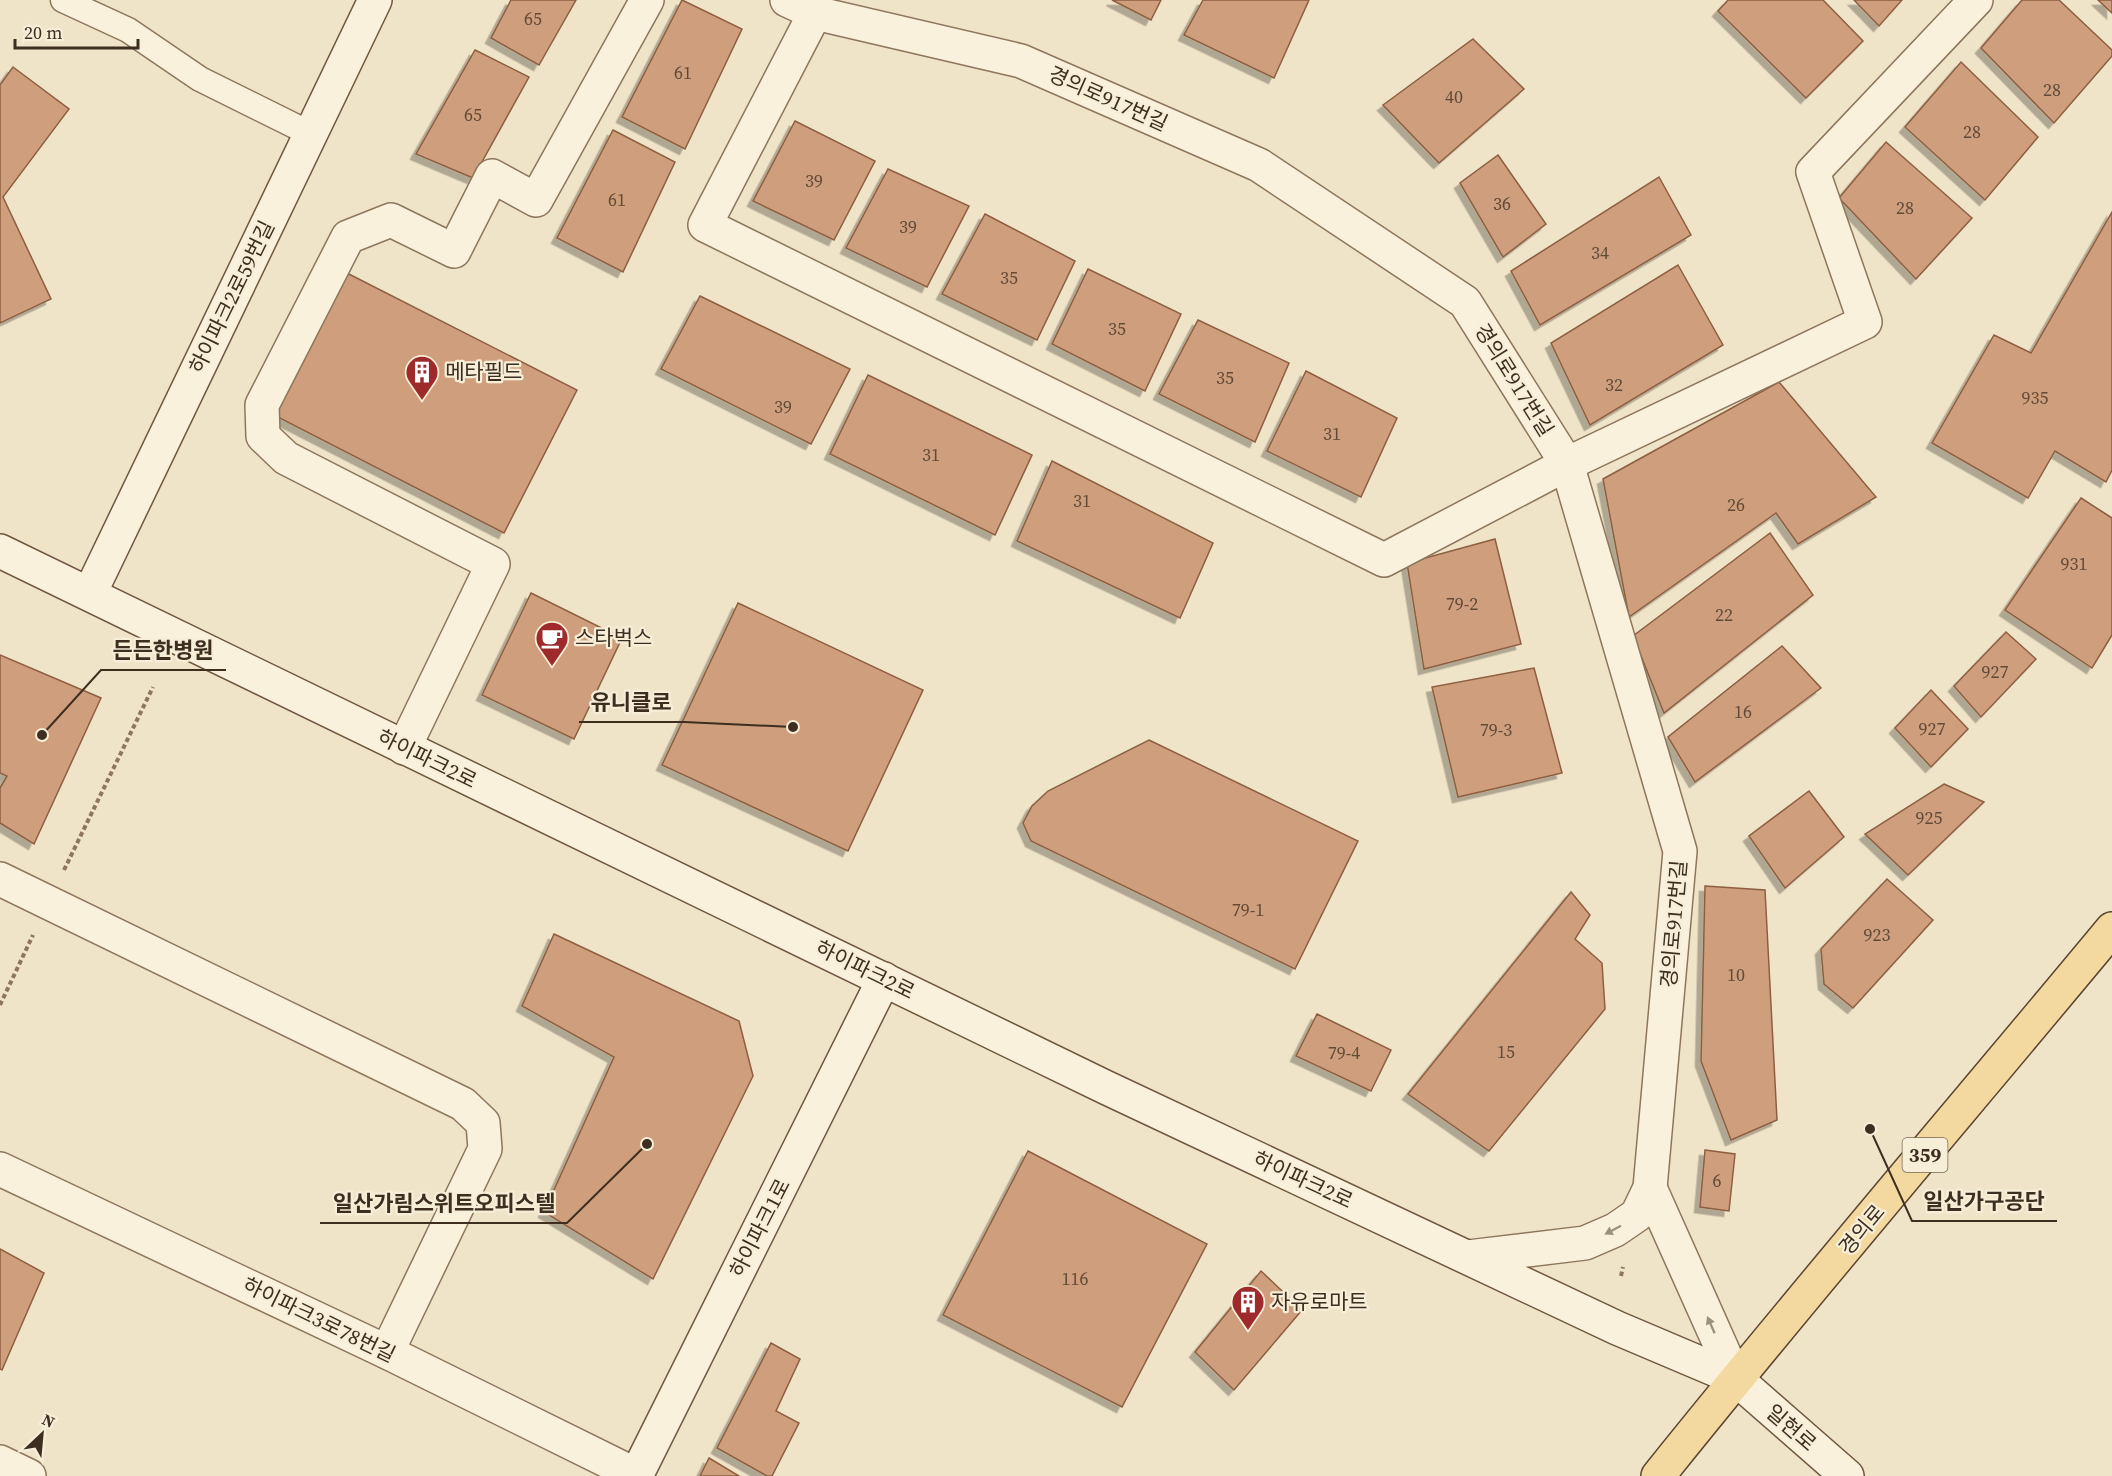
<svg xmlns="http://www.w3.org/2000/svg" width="2112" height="1476" font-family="'Source Serif 4','Noto Sans KR',serif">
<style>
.building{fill:#cf9f7d;stroke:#8d5f41;stroke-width:1.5;filter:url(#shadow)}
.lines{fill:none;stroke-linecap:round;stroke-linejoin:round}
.lane-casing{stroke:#8d765c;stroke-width:27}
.street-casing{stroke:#8d765c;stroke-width:36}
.secondary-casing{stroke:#6f573f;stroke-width:36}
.primary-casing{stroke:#5b4430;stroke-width:36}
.path{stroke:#8d765c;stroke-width:4;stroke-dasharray:4.5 3;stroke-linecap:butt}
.lane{stroke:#faf1dc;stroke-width:24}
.street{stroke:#faf1dc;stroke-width:33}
.secondary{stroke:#faf1dc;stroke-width:33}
.primary{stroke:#f3d9a0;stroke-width:33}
.oneway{fill:#9c907e}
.labels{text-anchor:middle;stroke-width:4.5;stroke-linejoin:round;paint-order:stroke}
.number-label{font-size:18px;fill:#624a37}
.shield{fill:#f7eed8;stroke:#756857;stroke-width:1.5}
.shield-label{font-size:20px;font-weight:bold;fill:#3d2e20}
.street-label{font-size:21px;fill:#3d2e20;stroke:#f7eed8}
.poi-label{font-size:21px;fill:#3d2e20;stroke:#f7eed8;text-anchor:start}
.leader{fill:none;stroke:#3d2e20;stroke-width:2}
.callout-dot{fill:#3d2e20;stroke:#f7eed8;stroke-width:2}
.callout-label{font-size:22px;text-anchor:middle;font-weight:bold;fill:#3d2e20;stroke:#f7eed8;stroke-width:4.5;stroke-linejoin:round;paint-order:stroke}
</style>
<defs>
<filter id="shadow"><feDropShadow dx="-5.5" dy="5.5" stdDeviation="0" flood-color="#0004"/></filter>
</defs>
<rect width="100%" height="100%" fill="#f0e4c8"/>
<g class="building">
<polygon points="511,0 576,0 539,65 491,38"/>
<polygon points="682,0 742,29 685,149 622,117"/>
<polygon points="1112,0 1161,0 1151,20"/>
<polygon points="1203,0 1309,0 1274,78 1184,35"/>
<polygon points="1728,0 1823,0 1863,41 1806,98 1718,11"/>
<polygon points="1854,0 1902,0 1879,26"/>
<polygon points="2022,0 2059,0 2112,50 2112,56 2054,123 1981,48"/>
<polygon points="2098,0 2112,0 2112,13"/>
<polygon points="1473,39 1524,89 1439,163 1383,105"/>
<polygon points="475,50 529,77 473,178 416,154"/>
<polygon points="1961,62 2038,137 1985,200 1905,127"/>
<polygon points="13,67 69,109 3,197 51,299 0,323 0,85"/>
<polygon points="795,121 875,161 834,240 753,201"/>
<polygon points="613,130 675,162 623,272 557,238"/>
<polygon points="1886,142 1972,218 1916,279 1839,198"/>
<polygon points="1498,155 1546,224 1503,257 1460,183"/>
<polygon points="888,169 969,206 927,287 846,248"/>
<polygon points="1659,177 1691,235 1540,325 1511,271"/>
<polygon points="2112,212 2112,470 2106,482 2055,451 2028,498 1932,443 1994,335 2031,353"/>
<polygon points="985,214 1075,261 1037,340 942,294"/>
<polygon points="1678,265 1723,345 1590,425 1551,343"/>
<polygon points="1088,269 1181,314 1145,391 1052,344"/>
<polygon points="341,270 577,390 504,533 268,412"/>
<polygon points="700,296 850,369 811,444 661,369"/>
<polygon points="1198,320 1289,363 1255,442 1159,394"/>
<polygon points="1306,371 1397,418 1361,497 1267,451"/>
<polygon points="868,375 1032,455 995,535 830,454"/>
<polygon points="1779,382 1876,497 1798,544 1776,513 1629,617 1603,479"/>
<polygon points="1052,461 1213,543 1180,618 1017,541"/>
<polygon points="2081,498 2112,518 2112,635 2092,668 2005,610"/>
<polygon points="1770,533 1813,595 1664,713 1633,636"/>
<polygon points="1495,539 1521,644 1424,669 1407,563"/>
<polygon points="531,593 622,638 574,739 482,695"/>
<polygon points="738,603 923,690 848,851 662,765"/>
<polygon points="2006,632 2036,659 1981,717 1954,686"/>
<polygon points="1782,646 1821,688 1695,782 1668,737"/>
<polygon points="0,655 101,698 34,844 0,823 0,788 7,776 0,773"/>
<polygon points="1534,668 1562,773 1458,797 1432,687"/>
<polygon points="1931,690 1968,729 1931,767 1895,728"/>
<polygon points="1149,740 1358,841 1295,969 1031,841 1023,823 1032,806 1048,791"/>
<polygon points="1944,784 1984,802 1908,875 1865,834"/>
<polygon points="1809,791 1844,837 1785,888 1749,836"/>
<polygon points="1887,879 1933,920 1853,1008 1824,984 1821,949"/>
<polygon points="1705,886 1765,890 1777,1120 1731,1140 1701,1061"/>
<polygon points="1571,892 1590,915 1575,939 1602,963 1605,1009 1489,1151 1408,1094"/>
<polygon points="554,934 739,1021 753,1076 653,1279 544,1212 614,1057 522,1006"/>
<polygon points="1317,1014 1391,1050 1371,1091 1296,1056"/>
<polygon points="1705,1150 1735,1154 1729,1211 1700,1207"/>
<polygon points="1028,1151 1207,1244 1122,1407 943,1315"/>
<polygon points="0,1249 44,1273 2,1370 0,1369"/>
<polygon points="1261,1271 1302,1310 1234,1390 1195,1352"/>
<polygon points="771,1343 800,1359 776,1411 799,1423 772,1476 767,1476 717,1448"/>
<polygon points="709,1458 739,1476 700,1476"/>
</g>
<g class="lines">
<defs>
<polyline id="lane" points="63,0 128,30 200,79 311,134"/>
<g id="street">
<polyline points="787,0 815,13 1021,61 1259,165 1465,302 1567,464 1680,851 1650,1188 1637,1215 1615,1230 1585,1243 1468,1257"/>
<polyline points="815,13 705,225 1384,560 1567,464 1865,322 1813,172 1976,0"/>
<polyline points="404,748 493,564 286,458 263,436 262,405 348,237 391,220 454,251 492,176 536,200 647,0"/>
<polyline points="0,879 463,1104 483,1123 485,1149 387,1352"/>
<polyline points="0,1169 387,1352 636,1475"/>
<polyline points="1650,1188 1735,1378"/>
<polyline points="0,1462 29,1476"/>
</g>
<g id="secondary">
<polyline points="0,551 1105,1087 1617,1328 1735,1378 1847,1476"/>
<polyline points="90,593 375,0"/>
<polyline points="636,1476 884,979"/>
</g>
<path id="primary" d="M1658 1476C1806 1291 1961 1111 2112 929"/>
</defs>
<use href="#lane" class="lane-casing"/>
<use href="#street" class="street-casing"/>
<use href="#secondary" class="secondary-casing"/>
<use href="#primary" class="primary-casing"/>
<g class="path">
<polyline points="64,870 153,687"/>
<polyline points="0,1005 33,935"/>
<polyline points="1621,1276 1623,1267"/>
</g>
<use href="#lane" class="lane"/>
<use href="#street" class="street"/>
<use href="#secondary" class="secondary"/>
<use href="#primary" class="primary"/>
</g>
<defs><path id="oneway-solid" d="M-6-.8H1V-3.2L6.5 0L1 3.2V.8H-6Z" transform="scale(1.5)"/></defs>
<g class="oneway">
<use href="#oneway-solid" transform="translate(1613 1230) rotate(152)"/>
<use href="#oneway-solid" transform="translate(1711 1325) rotate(-114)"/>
</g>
<defs>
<symbol id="building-pin" viewBox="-11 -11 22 30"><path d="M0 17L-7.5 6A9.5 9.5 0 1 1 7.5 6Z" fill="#9e2a2b" stroke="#f7eed8"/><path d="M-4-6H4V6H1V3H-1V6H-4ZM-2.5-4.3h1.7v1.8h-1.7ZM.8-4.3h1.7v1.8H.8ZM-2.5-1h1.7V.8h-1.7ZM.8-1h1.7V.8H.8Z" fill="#fff"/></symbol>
<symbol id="cafe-pin" viewBox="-11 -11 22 30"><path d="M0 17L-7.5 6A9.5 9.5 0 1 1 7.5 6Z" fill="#9e2a2b" stroke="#f7eed8"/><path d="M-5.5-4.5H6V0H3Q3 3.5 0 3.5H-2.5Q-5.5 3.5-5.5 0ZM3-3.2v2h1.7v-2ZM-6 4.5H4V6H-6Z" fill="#fff"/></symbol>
</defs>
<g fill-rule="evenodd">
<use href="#building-pin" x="403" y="353" width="38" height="52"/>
<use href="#cafe-pin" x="533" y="619" width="38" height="52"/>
<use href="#building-pin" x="1229" y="1283" width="38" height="52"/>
</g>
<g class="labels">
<g class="number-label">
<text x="533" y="25">65</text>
<text x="683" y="79">61</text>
<text x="2052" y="96">28</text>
<text x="1454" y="103">40</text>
<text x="473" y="121">65</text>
<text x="1972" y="138">28</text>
<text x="814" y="187">39</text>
<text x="617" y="206">61</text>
<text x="1502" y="210">36</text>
<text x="1905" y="214">28</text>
<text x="908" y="233">39</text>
<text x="1600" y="259">34</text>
<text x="1009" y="284">35</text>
<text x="1117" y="335">35</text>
<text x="1225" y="384">35</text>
<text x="1614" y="391">32</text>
<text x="2035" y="404">935</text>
<text x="783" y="413">39</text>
<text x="1332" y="440">31</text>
<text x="931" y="461">31</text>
<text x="1082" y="507">31</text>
<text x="1736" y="511">26</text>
<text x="2074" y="570">931</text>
<text x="1462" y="610">79-2</text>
<text x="1724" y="621">22</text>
<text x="1995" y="678">927</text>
<text x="1743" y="718">16</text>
<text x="1932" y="735">927</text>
<text x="1496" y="736">79-3</text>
<text x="1929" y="824">925</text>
<text x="1248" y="916">79-1</text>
<text x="1877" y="941">923</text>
<text x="1736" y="981">10</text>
<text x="1506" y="1058">15</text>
<text x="1344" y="1059">79-4</text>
<text x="1717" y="1187">6</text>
<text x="1075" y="1285">116</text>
</g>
<rect class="shield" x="1902.5" y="1138" width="45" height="34" rx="4.5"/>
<g class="shield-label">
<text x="1925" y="1162">359</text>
</g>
<g class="street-label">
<text transform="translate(1108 99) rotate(24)" y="7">경의로917번길</text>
<text transform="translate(232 297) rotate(-64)" y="7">하이파크2로59번길</text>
<text transform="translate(1514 380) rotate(58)" y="7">경의로917번길</text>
<text transform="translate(427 759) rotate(26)" y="7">하이파크2로</text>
<text transform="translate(1674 924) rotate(-85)" y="7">경의로917번길</text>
<text transform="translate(865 970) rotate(26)" y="7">하이파크2로</text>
<text transform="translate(1303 1180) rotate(25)" y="7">하이파크2로</text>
<text transform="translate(760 1228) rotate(-63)" y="7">하이파크1로</text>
<text transform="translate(1862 1230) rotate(-50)" y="7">경의로</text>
<text transform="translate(319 1320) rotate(26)" y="7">하이파크3로78번길</text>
<text transform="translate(1791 1428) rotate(41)" y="7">일현로</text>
</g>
<g class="poi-label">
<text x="445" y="379">메타필드</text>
<text x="575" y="645">스타벅스</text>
<text x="1271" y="1309">자유로마트</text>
</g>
</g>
<path class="leader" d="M42 735L101 670H226M793 727L684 722H579M1870 1129L1912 1221H2057M647 1144L567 1223H320"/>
<g class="callout-dot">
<circle cx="42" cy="735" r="6"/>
<circle cx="793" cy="727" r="6"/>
<circle cx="1870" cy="1129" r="6"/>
<circle cx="647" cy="1144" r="6"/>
</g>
<g class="callout-label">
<text x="163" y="658">든든한병원</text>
<text x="631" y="710">유니클로</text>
<text x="1984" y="1209">일산가구공단</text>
<text x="444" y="1211">일산가림스위트오피스텔</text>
</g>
<g transform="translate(42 1434) rotate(26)" stroke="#f7eed8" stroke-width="4.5" paint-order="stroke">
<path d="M0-4.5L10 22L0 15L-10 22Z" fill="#3d2e20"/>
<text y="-9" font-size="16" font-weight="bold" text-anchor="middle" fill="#3d2e20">N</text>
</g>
<path d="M15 39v9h123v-9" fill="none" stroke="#3d2e20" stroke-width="3"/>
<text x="24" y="39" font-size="18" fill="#3d2e20" stroke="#f7eed8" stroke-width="4.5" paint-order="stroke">20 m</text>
</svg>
